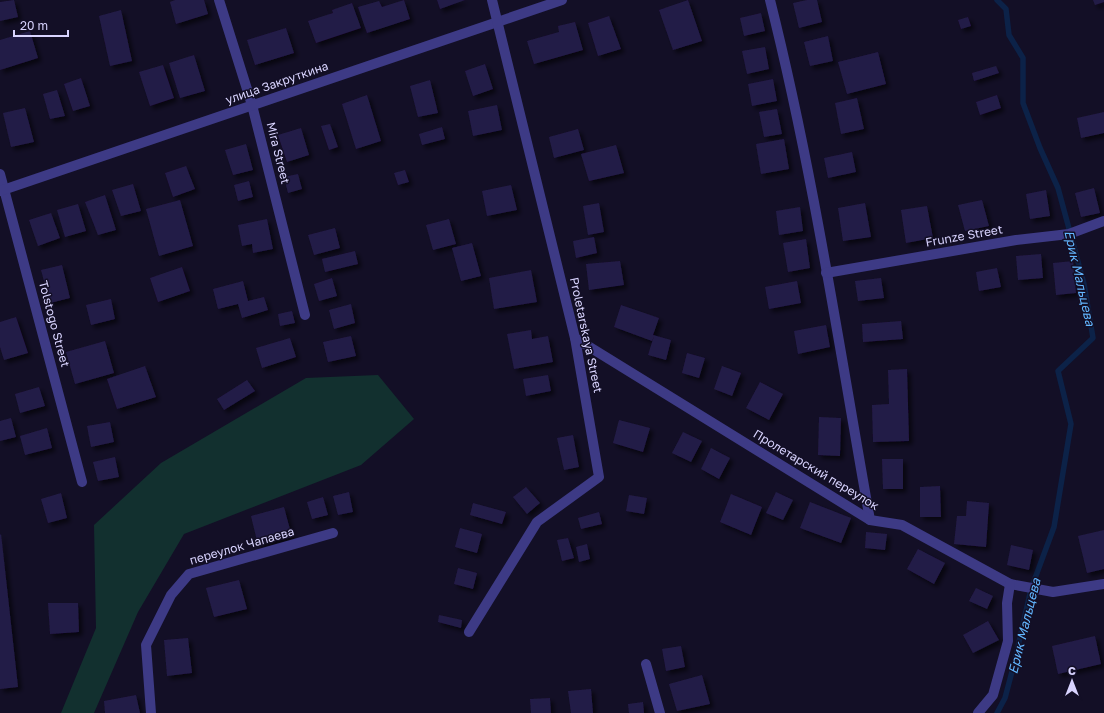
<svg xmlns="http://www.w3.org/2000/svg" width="1104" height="713" font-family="'Golos Text',sans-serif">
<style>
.green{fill:#12302f}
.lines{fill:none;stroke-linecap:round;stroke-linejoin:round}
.stream{stroke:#0c2248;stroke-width:5.5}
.building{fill:#241b47;filter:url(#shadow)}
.street{stroke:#3d3a85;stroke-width:10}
.labels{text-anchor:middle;stroke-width:3;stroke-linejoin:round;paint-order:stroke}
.street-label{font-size:12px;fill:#d9d4ff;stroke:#130f26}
.water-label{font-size:13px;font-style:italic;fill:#62b6ff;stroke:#130f26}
</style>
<defs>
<filter id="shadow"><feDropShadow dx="3.5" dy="3.5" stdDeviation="2" flood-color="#0009"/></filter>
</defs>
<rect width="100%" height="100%" fill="#130f26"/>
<polygon class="green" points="378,375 414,419 361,465 184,534 138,612 94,713 61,713 96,628 94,525 161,463 306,378"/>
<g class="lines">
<polyline class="stream" points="997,0 1006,9 1009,35 1023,58 1023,103 1040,148 1058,188 1084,284 1093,338 1058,371 1071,424 1054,527 1031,589 1014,664 1005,698 997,713"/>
</g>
<g class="building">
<polygon points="14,0 18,17 0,21 0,2"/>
<polygon points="175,0 204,0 208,14 176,24 170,2"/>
<polygon points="404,0 410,19 367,33 358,7 379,1 382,7"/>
<polygon points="437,0 465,0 440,9"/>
<polygon points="688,0 702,41 673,50 659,10"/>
<polygon points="807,0 817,0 822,22 799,28 793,3"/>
<polygon points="1093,0 1104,0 1104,2 1095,5"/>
<polygon points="352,3 361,28 316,43 308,21 333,13 332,10"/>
<polygon points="121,10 132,61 110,66 99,16"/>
<polygon points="761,13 765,31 744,36 740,18"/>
<polygon points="609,16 621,49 598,56 588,23"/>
<polygon points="968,17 971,26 961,29 958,20"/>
<polygon points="575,22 583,50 534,64 527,41 559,32 558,26"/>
<polygon points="286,28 294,53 255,65 247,40"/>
<polygon points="30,31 38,58 0,70 0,40"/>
<polygon points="828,36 833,61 810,66 804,42"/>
<polygon points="765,47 769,69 747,74 742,51"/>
<polygon points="878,52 886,84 847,94 838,62"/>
<polygon points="194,55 205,91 180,98 169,63"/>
<polygon points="485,64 493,89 473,96 465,71"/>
<polygon points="163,65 174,98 150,106 139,72"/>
<polygon points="996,66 999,73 974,81 972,73"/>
<polygon points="81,78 90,106 73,111 64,84"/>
<polygon points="773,79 777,101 752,106 748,84"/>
<polygon points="430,80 438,113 418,117 410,86"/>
<polygon points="57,90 65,116 50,119 43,94"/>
<polygon points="367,95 381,141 356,149 342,104"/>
<polygon points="997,95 1001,108 980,115 976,102"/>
<polygon points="857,98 864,129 841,134 835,103"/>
<polygon points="497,105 502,130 473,136 468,111"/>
<polygon points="25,108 34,142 11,147 3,113"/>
<polygon points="777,109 782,134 764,137 759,112"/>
<polygon points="1104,112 1104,133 1081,138 1077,118"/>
<polygon points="330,124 338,147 329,150 321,126"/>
<polygon points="442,127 445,139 422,145 419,134"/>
<polygon points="301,128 309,155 287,162 278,135"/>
<polygon points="578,129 584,150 554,158 549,137"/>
<polygon points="784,139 789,169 761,174 756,144"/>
<polygon points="246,144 253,170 233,175 225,150"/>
<polygon points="616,145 624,173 589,181 581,154"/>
<polygon points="852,152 856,172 828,178 824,158"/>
<polygon points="186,166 195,189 173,197 165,173"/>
<polygon points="405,170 409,182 398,185 394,173"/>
<polygon points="298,174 302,189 288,193 284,177"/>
<polygon points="249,181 253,197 238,201 234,185"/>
<polygon points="133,184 141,211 121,216 112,190"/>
<polygon points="511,185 517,210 487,216 482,191"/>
<polygon points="1094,188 1100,213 1081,217 1075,193"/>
<polygon points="1046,190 1050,216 1030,219 1026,194"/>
<polygon points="105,195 116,230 98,235 85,202"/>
<polygon points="180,200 193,246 159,256 146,209"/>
<polygon points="982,200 989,226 965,231 958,205"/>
<polygon points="599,203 604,232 588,235 583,206"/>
<polygon points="865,203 871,237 843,241 838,208"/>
<polygon points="78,204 86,231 65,237 57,210"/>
<polygon points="927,206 933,238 906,243 901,210"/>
<polygon points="800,207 803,231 779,235 776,211"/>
<polygon points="51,213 60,238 38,246 29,220"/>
<polygon points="267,219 273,249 253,253 252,244 242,246 238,225"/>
<polygon points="449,219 456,244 433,250 426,225"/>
<polygon points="335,228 340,248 314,255 308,235"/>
<polygon points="594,237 597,253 576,258 573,241"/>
<polygon points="806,239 810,268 788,272 783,243"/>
<polygon points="472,243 481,276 461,281 452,248"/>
<polygon points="355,251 358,264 325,272 322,259"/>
<polygon points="1041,254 1043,278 1018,280 1016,256"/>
<polygon points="620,261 624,285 589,290 586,264"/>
<polygon points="1073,261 1076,293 1056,295 1053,263"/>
<polygon points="62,265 70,298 50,303 41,270"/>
<polygon points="182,267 190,291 158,302 150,278"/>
<polygon points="997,268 1001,287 979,291 976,272"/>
<polygon points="531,270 537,302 494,309 489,278"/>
<polygon points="332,278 337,296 319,301 314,284"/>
<polygon points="881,278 884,298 858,301 855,281"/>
<polygon points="243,281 248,301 264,297 268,310 242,318 238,304 218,309 213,289"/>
<polygon points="797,281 801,303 769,309 765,287"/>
<polygon points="111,299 115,319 91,325 86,305"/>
<polygon points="351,304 355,323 334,329 329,310"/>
<polygon points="621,305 659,318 653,335 671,340 666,360 648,355 654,336 652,341 614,327"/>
<polygon points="292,311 295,323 280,326 278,314"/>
<polygon points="16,317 28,353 4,360 0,347 0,322"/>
<polygon points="901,321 903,339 863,342 862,324"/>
<polygon points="826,325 830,347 798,354 794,331"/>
<polygon points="531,330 532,339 548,336 553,362 514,369 507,334"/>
<polygon points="351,336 356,356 328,362 323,342"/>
<polygon points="290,338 296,357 262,368 256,348"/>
<polygon points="105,341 114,373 75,384 66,352"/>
<polygon points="687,353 705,358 699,378 682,373"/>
<polygon points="145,366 156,397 117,409 107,379"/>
<polygon points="722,366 741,373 732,396 714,389"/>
<polygon points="907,369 909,441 873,442 872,405 889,404 888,370"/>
<polygon points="548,375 551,391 526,396 523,379"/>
<polygon points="247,380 255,391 224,410 217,399"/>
<polygon points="760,382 783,394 769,420 746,408"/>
<polygon points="39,387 45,406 20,413 15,394"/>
<polygon points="819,417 841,418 840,456 818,455"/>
<polygon points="11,418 16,437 0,441 0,421"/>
<polygon points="619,420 650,428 643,452 613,443"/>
<polygon points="110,422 114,442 91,447 87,426"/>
<polygon points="47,428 52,448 25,455 20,436"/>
<polygon points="683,432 702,441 691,462 672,453"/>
<polygon points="573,435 579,467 564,470 557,438"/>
<polygon points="711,448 730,458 719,479 701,469"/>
<polygon points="115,457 119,477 98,481 93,462"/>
<polygon points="882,459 903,459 903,489 883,489"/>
<polygon points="940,486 941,517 920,517 920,487"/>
<polygon points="526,487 540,503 527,514 513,497"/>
<polygon points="349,492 353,512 338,515 333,496"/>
<polygon points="776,492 793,500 783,520 766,513"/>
<polygon points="61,493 67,518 48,523 41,499"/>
<polygon points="731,494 762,507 751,535 720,522"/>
<polygon points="629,495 647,498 644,514 626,511"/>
<polygon points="323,497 328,515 312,519 307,502"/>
<polygon points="967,501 989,503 986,547 954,544 957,516 966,516"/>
<polygon points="810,502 851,518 841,543 800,528"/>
<polygon points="473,503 506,512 502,524 470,515"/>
<polygon points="284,507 292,537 258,545 251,516"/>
<polygon points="599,512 602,524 581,529 578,518"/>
<polygon points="460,528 482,534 477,553 455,547"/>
<polygon points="1104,530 1104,569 1087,573 1078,536"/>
<polygon points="866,532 887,534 885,550 865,548"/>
<polygon points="1,534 18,687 0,689 0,535"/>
<polygon points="568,538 574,558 562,561 557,540"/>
<polygon points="587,544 590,559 579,562 576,547"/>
<polygon points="1011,545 1033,550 1029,570 1007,565"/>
<polygon points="918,549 945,563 934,584 907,569"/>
<polygon points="458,568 477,573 473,589 454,584"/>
<polygon points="239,580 247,609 214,617 206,588"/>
<polygon points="976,588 993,596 987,609 969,601"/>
<polygon points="48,603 78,603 79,632 50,634"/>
<polygon points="439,615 462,620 461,628 438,622"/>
<polygon points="988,621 999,640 973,653 963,635"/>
<polygon points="1095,636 1101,664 1058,674 1052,646"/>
<polygon points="188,638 192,673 167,676 164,640"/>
<polygon points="681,646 685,667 666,671 662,649"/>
<polygon points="702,675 710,704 677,711 669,684"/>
<polygon points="591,689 593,713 571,713 568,691"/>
<polygon points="136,695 140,713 105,713 104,701"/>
<polygon points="550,698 551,713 531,713 530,699"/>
<polygon points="643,702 644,713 629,713 628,704"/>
</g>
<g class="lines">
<g class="street">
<polyline points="219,0 252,105 305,315"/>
<path d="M770 0C813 171 839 346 870 520"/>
<polyline points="0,174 82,482"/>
<polyline points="0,191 562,0"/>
<polyline points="826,273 1016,240 1069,234 1104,221"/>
<polyline points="575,338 870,520 902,525 1010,584 1053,592 1104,584"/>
<polyline points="469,632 537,522 599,477 575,338 492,0"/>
<polyline points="646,664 660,713"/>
<polyline points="151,713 146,645 171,595 189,574 333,533"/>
<polyline points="978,713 993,695 1008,641 1007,603 1010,584"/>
</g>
</g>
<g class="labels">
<g class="street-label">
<text transform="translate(277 83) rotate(-19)" y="4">улица Закруткина</text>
<text transform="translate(278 153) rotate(76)" y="4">Mira Street</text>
<text transform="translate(964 236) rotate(-10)" y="4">Frunze Street</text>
<text transform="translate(54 324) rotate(75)" y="4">Tolstogo Street</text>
<text transform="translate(586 335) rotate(78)" y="4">Proletarskaya Street</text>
<text transform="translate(816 470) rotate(31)" y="4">Пролетарский переулок</text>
<text transform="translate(242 546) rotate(-16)" y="4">переулок Чапаева</text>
</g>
<g class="water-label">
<text transform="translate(1080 278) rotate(77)" y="5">Ерик Мальцева</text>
<text transform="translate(1024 626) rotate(-76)" y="5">Ерик Мальцева</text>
</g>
</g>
<g transform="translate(1072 681)" stroke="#130f26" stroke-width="3" paint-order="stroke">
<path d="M0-3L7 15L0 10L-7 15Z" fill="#d9d4ff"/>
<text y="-6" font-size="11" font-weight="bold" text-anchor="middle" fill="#d9d4ff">С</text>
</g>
<path d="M14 30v6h54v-6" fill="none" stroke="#d9d4ff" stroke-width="2"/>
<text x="20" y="30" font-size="12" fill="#d9d4ff" stroke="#130f26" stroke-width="3" paint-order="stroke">20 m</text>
</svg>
